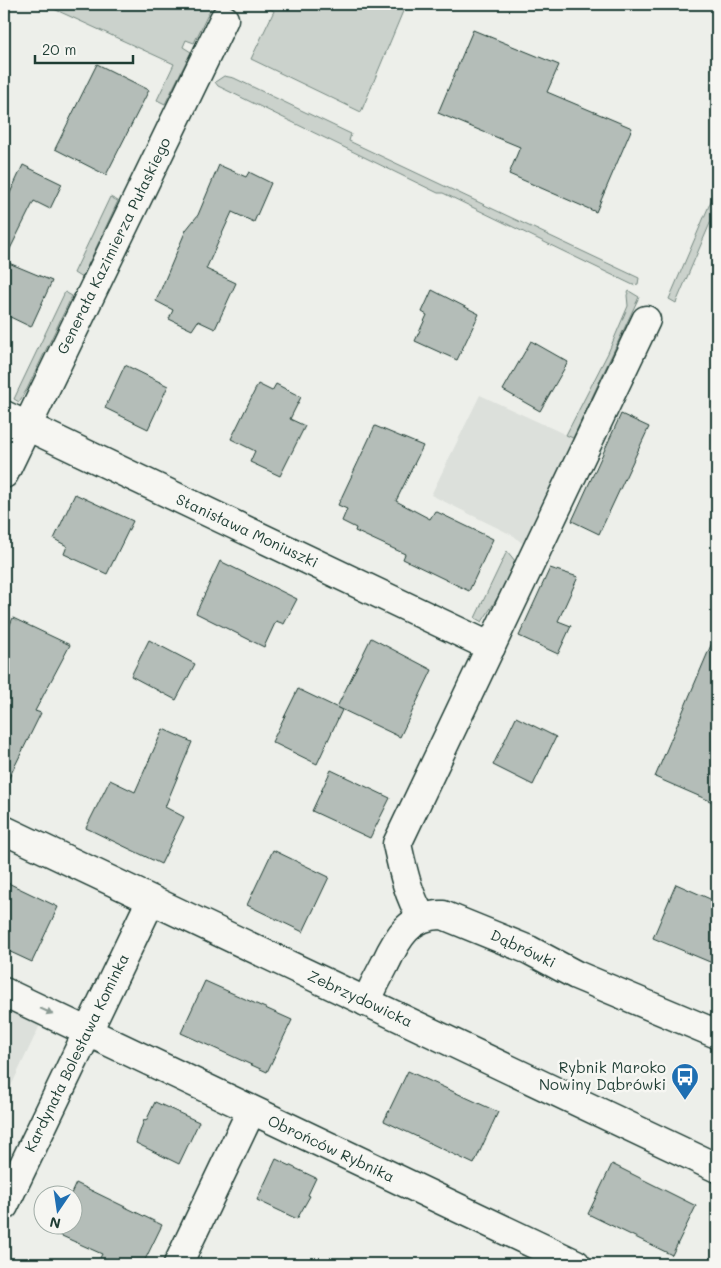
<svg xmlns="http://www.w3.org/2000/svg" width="721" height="1268" font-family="Mali,sans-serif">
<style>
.built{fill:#dce0db}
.green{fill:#cbd2cc;stroke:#758880}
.building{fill:#b4bdb8;stroke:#1f3d34}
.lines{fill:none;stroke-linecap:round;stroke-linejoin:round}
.street-casing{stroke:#1f3d34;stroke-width:31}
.secondary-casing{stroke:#1f3d34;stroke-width:31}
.street{stroke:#f6f6f2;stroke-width:28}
.secondary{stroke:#f6f6f2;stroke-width:28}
.oneway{fill:#8a9a93}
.labels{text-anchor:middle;stroke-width:5;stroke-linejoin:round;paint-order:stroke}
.street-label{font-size:15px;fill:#1f3d34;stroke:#f6f6f2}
.poi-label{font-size:15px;fill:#1f3d34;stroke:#f6f6f2;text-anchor:end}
</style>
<rect width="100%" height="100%" fill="#edefea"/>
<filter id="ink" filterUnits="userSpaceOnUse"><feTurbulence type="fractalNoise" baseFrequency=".02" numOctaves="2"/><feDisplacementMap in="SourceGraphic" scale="10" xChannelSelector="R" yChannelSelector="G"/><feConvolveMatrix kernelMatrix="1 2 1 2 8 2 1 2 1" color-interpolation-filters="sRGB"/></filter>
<g filter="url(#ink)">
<g class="built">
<polygon points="480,395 573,438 523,544 514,536 431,495"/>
<polygon points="4,1007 40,1025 4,1101"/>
</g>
<g class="green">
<polygon points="43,4 213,4 194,43 186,40 183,47 191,52 165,104 157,100 174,64"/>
<polygon points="264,4 406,4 361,112 251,59 274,11 263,6"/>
<polygon points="224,76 234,78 351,134 349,141 639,278 638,284 633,285 443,193 438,193 218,86 215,82"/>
<polygon points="717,187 717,207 676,303 669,299"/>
<polygon points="110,197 118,201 82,278 74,273"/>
<polygon points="629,291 639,297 573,438 566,435 608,353 628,306 627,295"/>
<polygon points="65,292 72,296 27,389 19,402 14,399"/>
<polygon points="507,551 515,561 501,592 482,622 475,618"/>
</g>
<g class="building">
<polygon points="473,30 559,65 547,92 632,128 596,212 509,174 520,147 438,113"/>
<polygon points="97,64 149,90 106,175 55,149"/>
<polygon points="23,165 62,184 50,209 34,201 4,261 4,206"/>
<polygon points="219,165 246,177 249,172 271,183 254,222 232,212 206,269 236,283 215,329 198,321 192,330 169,319 173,310 156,301 186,230 198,215"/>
<polygon points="4,261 52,281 31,327 4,314"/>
<polygon points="432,290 479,314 457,360 415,341 427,315 422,312"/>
<polygon points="531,341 568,362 540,411 503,390"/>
<polygon points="125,365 168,386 148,429 105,408"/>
<polygon points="258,384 272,391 276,384 301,397 290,419 305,426 280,476 250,462 255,451 231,439"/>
<polygon points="621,414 649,427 599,534 572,521"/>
<polygon points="375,426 423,446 396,501 430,519 435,511 493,539 469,591 403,559 405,554 355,531 356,528 342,521 347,509 338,505"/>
<polygon points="75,494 133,521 107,574 64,554 67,546 54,539"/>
<polygon points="220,561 297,599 284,624 276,621 264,647 196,613"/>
<polygon points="550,568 578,577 558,621 571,626 558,654 519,636"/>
<polygon points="13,618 70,645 35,711 41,713 4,788 4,637"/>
<polygon points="717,631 717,804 655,777"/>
<polygon points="371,638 432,670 400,737 337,707"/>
<polygon points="149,640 195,664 176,700 131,676"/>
<polygon points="298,689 342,710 317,764 272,742"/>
<polygon points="516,717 556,737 533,785 493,765"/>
<polygon points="163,729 192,742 165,807 184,817 161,864 86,828 110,780 135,792"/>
<polygon points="331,770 390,798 370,838 312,811"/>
<polygon points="273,850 329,877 303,932 247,905"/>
<polygon points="4,881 58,907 32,962 4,949"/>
<polygon points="676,884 717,902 717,965 653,938"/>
<polygon points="205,981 292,1020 267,1072 181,1033"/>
<polygon points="408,1071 498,1112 474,1164 384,1121"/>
<polygon points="155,1102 199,1122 179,1164 136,1143 144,1120 146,1121"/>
<polygon points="276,1159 316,1178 308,1195 310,1196 297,1219 257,1200"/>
<polygon points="612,1164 696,1206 672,1255 588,1214"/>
<polygon points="76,1183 162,1225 143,1264 97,1264 102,1254 53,1232 56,1226 72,1226 72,1196 70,1196"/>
</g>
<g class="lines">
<defs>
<g id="street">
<polyline points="4,415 491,647"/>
<polyline points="4,474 224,19"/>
<path d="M422 918C408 895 403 871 397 844L646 320"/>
<polyline points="4,992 576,1264"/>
<path d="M366 1002C372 989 378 977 385 964 397 938 410 914 443 915L529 950 576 975 717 1034"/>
<polyline points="4,1206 151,900"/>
<polyline points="178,1264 251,1111"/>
</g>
<polyline id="secondary" points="4,830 717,1168"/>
</defs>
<use href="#street" class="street-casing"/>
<use href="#secondary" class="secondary-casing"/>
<use href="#street" class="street"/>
<use href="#secondary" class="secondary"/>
</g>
<defs><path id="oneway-solid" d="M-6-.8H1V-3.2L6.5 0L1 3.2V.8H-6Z" transform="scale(1.25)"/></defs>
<use class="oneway" href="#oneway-solid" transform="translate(46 1011) rotate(24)"/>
</g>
<defs>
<symbol id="bus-pin" viewBox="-11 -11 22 30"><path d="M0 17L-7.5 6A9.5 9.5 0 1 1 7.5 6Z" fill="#1f6fb2" stroke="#f6f6f2"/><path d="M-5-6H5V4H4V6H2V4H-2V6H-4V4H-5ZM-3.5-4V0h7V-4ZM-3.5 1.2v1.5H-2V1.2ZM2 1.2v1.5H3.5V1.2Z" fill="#fff"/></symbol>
</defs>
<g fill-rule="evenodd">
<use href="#bus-pin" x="669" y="1061" width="32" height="43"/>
</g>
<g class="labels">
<g class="street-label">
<text transform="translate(114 246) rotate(-64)" y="5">Generała Kazimierza Pułaskiego</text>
<text transform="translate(247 531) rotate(25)" y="5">Stanisława Moniuszki</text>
<text transform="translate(523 949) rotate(25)" y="5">Dąbrówki</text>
<text transform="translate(360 999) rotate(25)" y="5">Zebrzydowicka</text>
<text transform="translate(77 1053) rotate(-64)" y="5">Kardynała Bolesława Kominka</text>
<text transform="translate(331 1149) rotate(25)" y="5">Obrońców Rybnika</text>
</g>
<g class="poi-label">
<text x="666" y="1073">Rybnik Maroko<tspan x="666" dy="17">Nowiny Dąbrówki</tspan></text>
</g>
</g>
<rect width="721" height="1268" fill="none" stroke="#f6f6f2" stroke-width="20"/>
<rect x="10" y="10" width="701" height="1248" fill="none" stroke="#1f3d34" stroke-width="2" filter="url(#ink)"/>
<g transform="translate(58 1210) rotate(193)"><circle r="24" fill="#f6f6f2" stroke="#a0aca6"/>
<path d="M0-4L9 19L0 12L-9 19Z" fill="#1f6fb2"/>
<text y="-8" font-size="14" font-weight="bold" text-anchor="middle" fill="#1f3d34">N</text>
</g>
<path d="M35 55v8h98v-8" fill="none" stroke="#1f3d34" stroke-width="2.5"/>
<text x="42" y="55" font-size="15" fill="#1f3d34" stroke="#f6f6f2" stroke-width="4" paint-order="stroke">20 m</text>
</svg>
